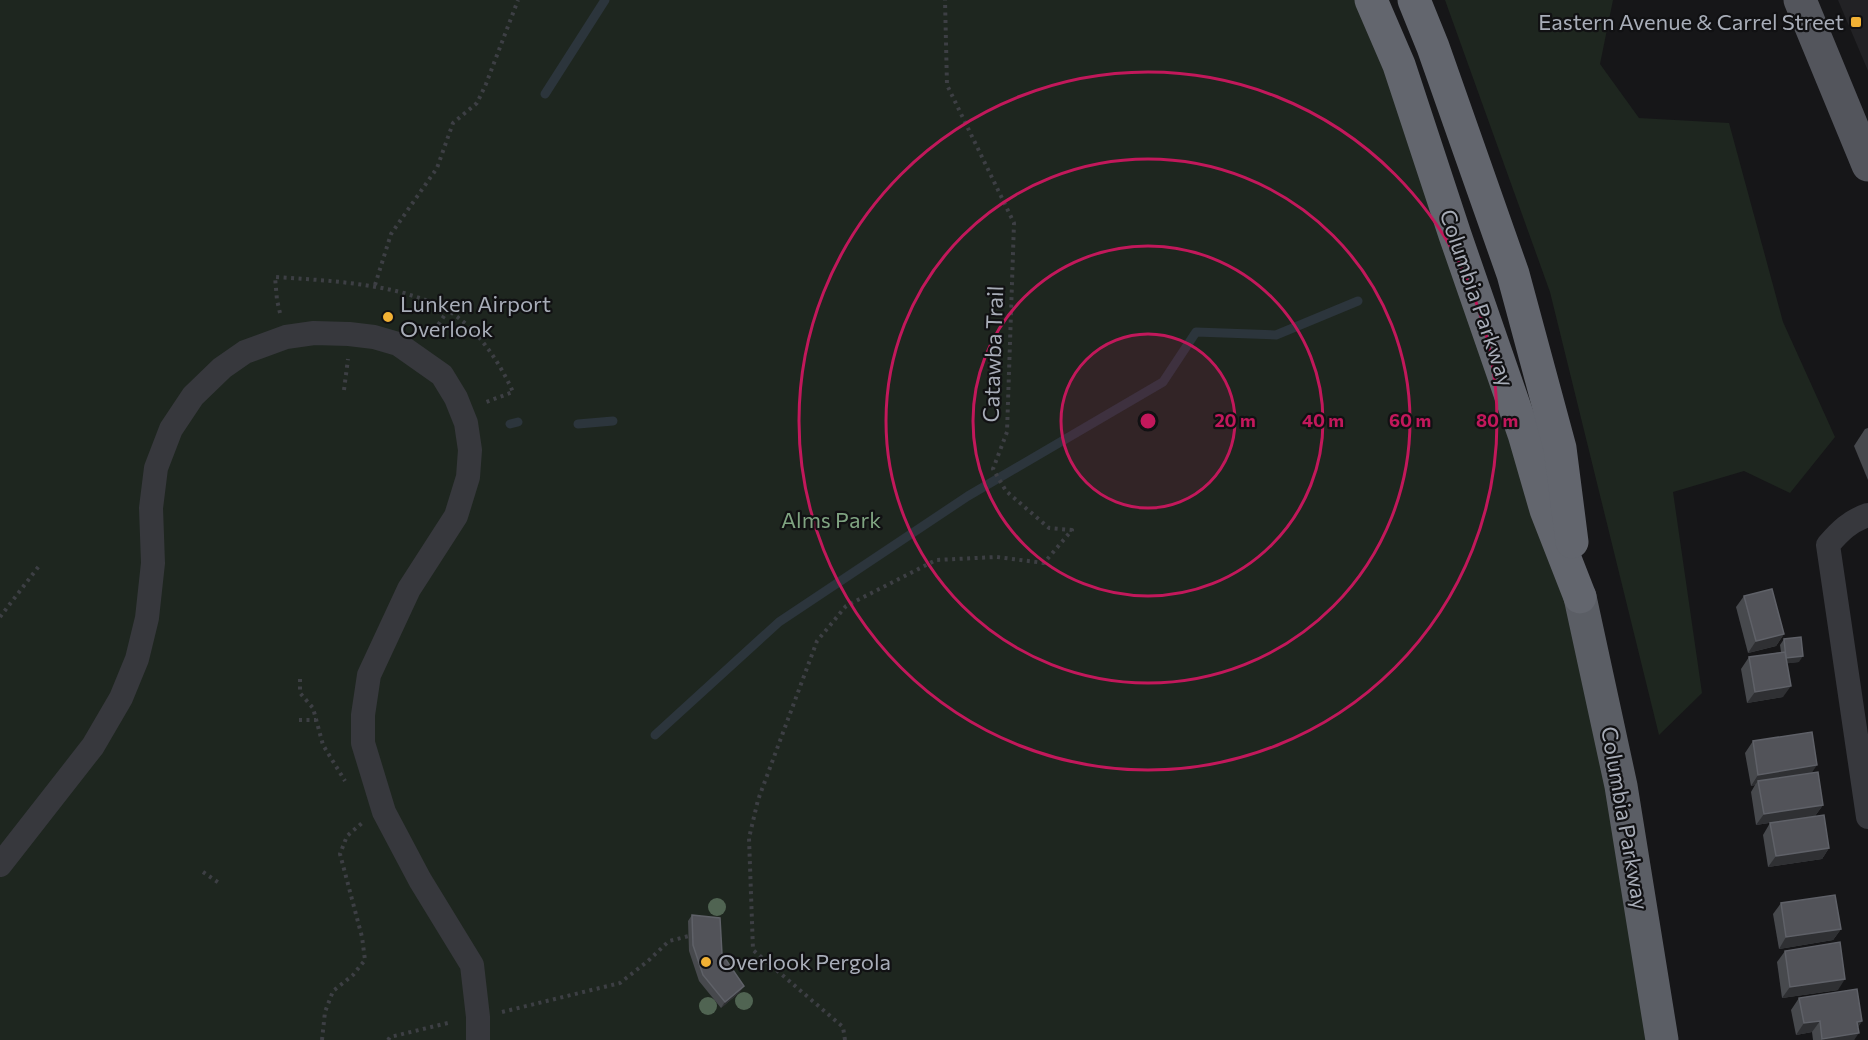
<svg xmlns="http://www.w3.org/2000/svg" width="1868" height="1040" font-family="Commissioner,sans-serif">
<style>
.built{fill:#222225}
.green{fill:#1e261f}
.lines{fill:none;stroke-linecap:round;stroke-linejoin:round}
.stream{stroke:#2c353c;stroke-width:9}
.path{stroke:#3d3f44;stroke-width:4;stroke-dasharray:3 4.5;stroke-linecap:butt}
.minor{stroke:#37383d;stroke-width:24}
.primary{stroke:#53555c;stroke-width:33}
.trunk{stroke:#5b5e65;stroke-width:33}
.motorway{stroke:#63666e;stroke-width:33}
.tree{fill:#506452}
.wall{fill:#47494d}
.shaded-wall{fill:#2f3033}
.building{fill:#525359;stroke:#5f6168;stroke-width:1.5}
.ring{fill:none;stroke:#c2185b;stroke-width:3}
.poi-dot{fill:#f2b134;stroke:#111113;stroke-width:2}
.labels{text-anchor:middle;stroke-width:4.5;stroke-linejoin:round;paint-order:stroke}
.poi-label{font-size:22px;fill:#a8adb8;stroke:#111113;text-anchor:start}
.street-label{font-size:22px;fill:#a8adb8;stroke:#111113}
.park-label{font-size:22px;fill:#7fa381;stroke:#111113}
.centre{fill:#c2185b;stroke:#111113;stroke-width:3}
.ring-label{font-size:18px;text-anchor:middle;font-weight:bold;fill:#c2185b;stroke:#111113;stroke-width:4.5;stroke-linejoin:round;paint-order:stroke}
</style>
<rect width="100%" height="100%" fill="#161618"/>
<polygon class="built" points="1838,0 1868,0 1868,71 1866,66"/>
<g class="green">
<polygon points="0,0 1371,0 1546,510 1662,1040 0,1040"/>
<polygon points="1445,0 1613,0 1600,64 1639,118 1729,123 1783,322 1835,437 1790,493 1744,471 1673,492 1702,693 1659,735 1550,292"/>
</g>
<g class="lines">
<g class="stream">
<polyline points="545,94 605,0"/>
<polyline points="510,424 518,422"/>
<polyline points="578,424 613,421"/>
<polyline points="655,735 779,622 968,496 1163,382 1196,332 1276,335 1358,301"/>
</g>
<g class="path">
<polyline points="375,285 391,234 437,168 453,123 477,103 486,84 518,0"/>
<path d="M280 313 277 300 275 277C319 280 362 282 404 293 419 298 433 301 447 310 477 328 499 361 513 392L486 402"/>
<polyline points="430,337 448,310"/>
<polyline points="344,390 348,359"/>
<polyline points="0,617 39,566"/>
<polyline points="300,679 300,693 313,708 323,745 345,781"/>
<polyline points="299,720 316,720"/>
<polyline points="203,872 219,883"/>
<polyline points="721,959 733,955"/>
<polyline points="502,1012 620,983 648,961 669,941 689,936"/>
<polyline points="322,1040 325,1012 333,991 353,975 365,960 362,937 340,854 347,836 362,823"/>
<polyline points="388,1040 390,1037 452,1022"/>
<polyline points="845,1040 843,1027 753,950 749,838 758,800 817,641 846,606 936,560 997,557 1044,563 1072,530 1049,528 1006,491 993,469 1007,432 1014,223 947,85 945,0"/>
</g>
<g class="minor">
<path d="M1868 515C1850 521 1840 531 1828 545L1868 817"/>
<polyline points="0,865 93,746 121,698 137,659 147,618 153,563 151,508 156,468 171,429 193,396 222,368 245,352 286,337 314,333 349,334 374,337 398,344 442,375 456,398 466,423 470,450 468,477 456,516 409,589 369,675 363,715 363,743 384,812 420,880 472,965 478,1017 478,1040"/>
</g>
<polyline class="primary" points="1800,0 1868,165"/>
<polyline class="trunk" points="1580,597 1621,786 1662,1040"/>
<g class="motorway">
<polyline points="1371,0 1399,65 1455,235 1524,434 1546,510 1580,597"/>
<polyline points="1414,0 1433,47 1513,274 1560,448 1572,542"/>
</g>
</g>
<g class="tree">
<circle cx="717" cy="907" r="9"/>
<circle cx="744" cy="1001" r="9"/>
<circle cx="708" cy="1006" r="9"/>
</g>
<g class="wall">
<polygon points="1868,428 1868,480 1854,446 1865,429"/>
<polygon points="1744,596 1784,634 1776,646 1748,653 1736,607"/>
<polygon points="1784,639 1799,662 1787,663 1783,697 1747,703 1741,669 1749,657 1781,652 1780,645"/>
<polygon points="1753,741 1812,773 1823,805 1815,816 1756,825 1751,792 1755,785 1751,786 1745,753"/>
<polygon points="1770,823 1829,848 1822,859 1768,867 1763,835"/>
<polygon points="1781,903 1841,929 1833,940 1779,949 1773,914"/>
<polygon points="692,915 722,954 740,992 721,1008 699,981 689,951 688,921"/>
<polygon points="1785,951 1838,990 1782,998 1777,962"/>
<polygon points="1799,998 1862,1021 1858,1027 1854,1040 1813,1040 1812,1032 1796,1035 1791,1010"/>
</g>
<g class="shaded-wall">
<polygon points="1784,634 1776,646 1748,653 1756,641"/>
<polygon points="1803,656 1799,662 1782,664 1786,658"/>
<polygon points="1791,686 1783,697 1747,703 1755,692"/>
<polygon points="1817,765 1809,777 1758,781 1755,785 1751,786 1758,775"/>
<polygon points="1823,805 1815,816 1756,825 1764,814"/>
<polygon points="1829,848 1822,859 1768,867 1776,856"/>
<polygon points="1841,929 1833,940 1779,949 1786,937"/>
<polygon points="1845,979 1838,990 1782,998 1790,987"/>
<polygon points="744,986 740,992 721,1008 725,1002"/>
<polygon points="1820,1021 1812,1032 1796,1035 1804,1023"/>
<polygon points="1862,1021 1855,1032 1857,1022"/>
<polygon points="1859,1033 1854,1040 1822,1040 1822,1039"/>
</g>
<g class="building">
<polygon points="1772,589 1784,634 1756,641 1744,596"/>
<polygon points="1801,637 1803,656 1786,658 1784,639"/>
<polygon points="1785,652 1791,686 1755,692 1749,657"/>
<polygon points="1812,732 1817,765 1758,775 1753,741"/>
<polygon points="1818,772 1823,805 1764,814 1758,781"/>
<polygon points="1824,815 1829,848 1776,856 1770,823"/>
<polygon points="1835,895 1841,929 1786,937 1781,903"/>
<polygon points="692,915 720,918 722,954 744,986 725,1002 703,975 693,945"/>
<polygon points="1840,942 1845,979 1790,987 1785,951"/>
<polygon points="1857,989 1862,1021 1857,1022 1859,1033 1822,1039 1820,1021 1804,1023 1799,998"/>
</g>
<circle cx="1148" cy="421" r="87" fill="#c2185b" fill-opacity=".12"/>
<g class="ring">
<circle cx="1148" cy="421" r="87"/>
<circle cx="1148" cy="421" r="175"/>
<circle cx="1148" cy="421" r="262"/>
<circle cx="1148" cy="421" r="349"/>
</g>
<g class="poi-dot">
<rect x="1850" y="16" width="12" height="12" rx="3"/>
<circle cx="388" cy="317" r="6"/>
<circle cx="706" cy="962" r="6"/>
</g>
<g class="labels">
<g class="poi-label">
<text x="1844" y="30" text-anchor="end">Eastern Avenue &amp; Carrel Street</text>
<text x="400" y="312">Lunken Airport<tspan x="400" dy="25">Overlook</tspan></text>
<text x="718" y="970">Overlook Pergola</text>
</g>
<g class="street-label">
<text transform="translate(1477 298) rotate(71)" y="8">Columbia Parkway</text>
<text transform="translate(993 354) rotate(-88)" y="8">Catawba Trail</text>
<text transform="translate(1625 818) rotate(80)" y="8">Columbia Parkway</text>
</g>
<g class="park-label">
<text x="831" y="528">Alms Park</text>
</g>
</g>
<circle cx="1148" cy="421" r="9" class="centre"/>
<g class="ring-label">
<text x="1235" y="427">20 m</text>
<text x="1323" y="427">40 m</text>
<text x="1410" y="427">60 m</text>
<text x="1497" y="427">80 m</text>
</g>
</svg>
